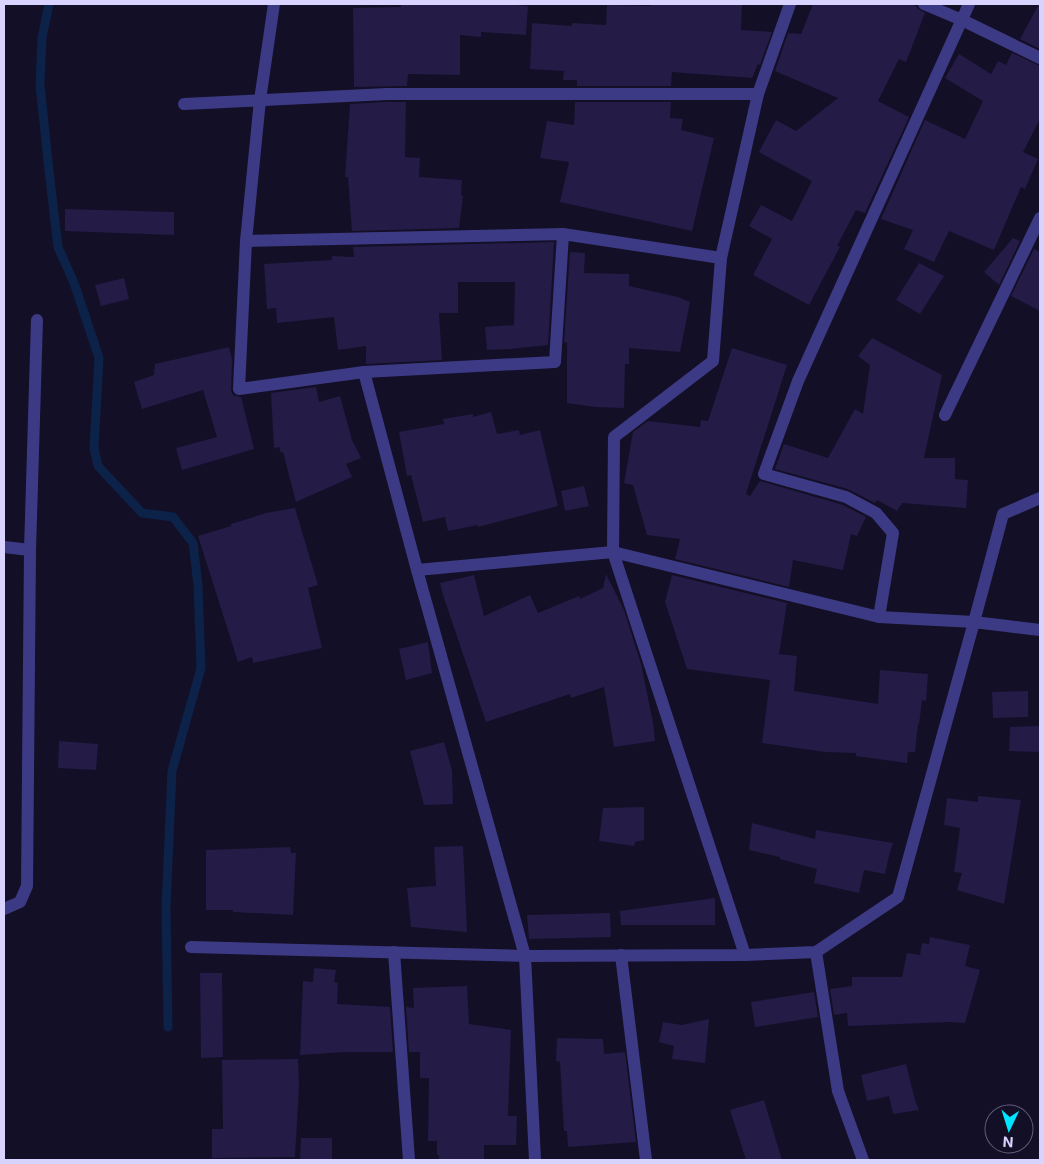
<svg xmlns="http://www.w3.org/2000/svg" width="1044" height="1164" font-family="Inter,sans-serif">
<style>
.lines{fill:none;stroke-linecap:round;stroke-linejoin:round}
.stream{stroke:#0c2248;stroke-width:9}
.building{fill:#241b47}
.minor{stroke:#3d3a85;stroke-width:12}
</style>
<rect width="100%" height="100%" fill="#130f26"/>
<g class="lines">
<polyline class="stream" points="49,4 42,38 40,85 49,171 58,247 74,283 99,358 94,448 98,466 142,513 173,517 193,543 198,585 201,668 172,771 166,907 168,1027"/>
</g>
<g class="building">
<polygon points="401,4 499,4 528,6 526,35 481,32 481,37 460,35 460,75 408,74 407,86 354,87 353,8 401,7"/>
<polygon points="651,4 742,4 741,30 772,32 760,65 758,64 752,78 672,72 671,86 577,86 577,80 563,80 564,71 530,69 532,23 572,26 572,23 606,25 607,5 651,6"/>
<polygon points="813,4 911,4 916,6 918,9 925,13 906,62 899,59 878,101 909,117 865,213 856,210 837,246 840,247 809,305 753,275 772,239 749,226 761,205 792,221 812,181 759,152 776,120 796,131 838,98 775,71 788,33 801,34"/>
<polygon points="1039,4 1040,4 1040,49 1020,39"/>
<polygon points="1012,53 1040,66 1040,119 1023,152 1038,159 1025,189 1021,187 994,250 949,231 934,262 904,249 913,230 881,219 925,120 965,139 983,101 945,78 959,54 991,74 998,61 1006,65"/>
<polygon points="387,102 406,102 405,157 420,158 419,177 462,180 461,195 463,196 459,228 352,231 348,177 345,177 350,104"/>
<polygon points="575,102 671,102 670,118 683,119 681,130 714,138 692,231 560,202 569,162 540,158 547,121 574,125"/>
<polygon points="65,209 174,212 174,235 65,231"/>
<polygon points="1013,238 1020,241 999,285 984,272"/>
<polygon points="554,242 548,345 511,349 487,350 485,327 514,325 515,282 458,282 458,313 439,313 442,360 366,364 366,346 338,350 334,317 277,323 276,308 267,309 264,264 332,260 332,256 354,257 353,247"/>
<polygon points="1034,249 1040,252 1040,311 1011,296"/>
<polygon points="570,252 585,253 584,273 629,274 629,286 678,297 690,302 680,352 629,348 629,364 625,364 624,408 595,407 567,403 567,342 564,343"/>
<polygon points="919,263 944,276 920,314 896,300"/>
<polygon points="124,278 129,299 101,306 95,285"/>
<polygon points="872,338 942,375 924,458 955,458 955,479 968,480 966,508 902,503 897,511 877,500 875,503 848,489 775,469 784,444 828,458 855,409 863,414 870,365 858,356"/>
<polygon points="229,347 232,359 231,389 232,394 235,396 241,397 254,449 182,470 176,448 217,437 203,390 142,409 134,382 154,375 155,364"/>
<polygon points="732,348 787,365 746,494 750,496 760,481 843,505 866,517 857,536 851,534 843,570 793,560 789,587 675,559 680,539 647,535 633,485 624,483 633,432 648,421 700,427 701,420 708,421"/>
<polygon points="316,387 319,402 340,396 352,440 361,458 346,464 352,477 296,502 283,452 281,453 279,447 274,448 271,393"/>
<polygon points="491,412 497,434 519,430 520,435 540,430 558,506 478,527 478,525 448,531 445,517 423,522 411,475 407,476 399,432 444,424 443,419 473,414 473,417"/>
<polygon points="584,486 589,506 565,511 561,491"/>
<polygon points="295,508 318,585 308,588 322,648 253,663 252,657 238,662 198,536 231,526 231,524 266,513"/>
<polygon points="606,574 624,610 641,664 653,722 655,741 614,747 604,687 571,698 570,694 486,722 443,595 440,583 474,575 484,616 530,595 538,613 579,596 580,599 603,588"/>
<polygon points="672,575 787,603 779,654 797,656 794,691 878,704 880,670 928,674 926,701 922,700 919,725 918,724 915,752 908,752 907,763 856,756 856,753 825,752 762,743 770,680 687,669 665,602"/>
<polygon points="428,642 432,673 406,680 399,649"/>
<polygon points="1028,691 1028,717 993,718 992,692"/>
<polygon points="1040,726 1040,752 1009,751 1010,727"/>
<polygon points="59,741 98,744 96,770 58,768"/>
<polygon points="444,742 452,770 453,804 424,805 410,751"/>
<polygon points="978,796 1021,800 1004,904 957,890 962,873 954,872 960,828 944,825 947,798 978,802"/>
<polygon points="644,807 644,840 635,842 634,846 599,841 603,808"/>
<polygon points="752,823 815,839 816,830 893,843 889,856 885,874 864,870 859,893 814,883 817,869 780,859 780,857 749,850"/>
<polygon points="463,846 467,932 411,927 407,888 436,886 434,847"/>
<polygon points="290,847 291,853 296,853 293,915 233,912 233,910 206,910 206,850"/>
<polygon points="715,898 715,925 621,925 620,911"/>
<polygon points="610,913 611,937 529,939 527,915"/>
<polygon points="930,937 970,945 965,966 980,970 965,1023 950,1022 848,1026 847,1013 834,1015 830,989 852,986 852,977 902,977 907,953 920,955 922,943 929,944"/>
<polygon points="314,968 336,970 334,982 338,983 337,1004 390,1007 393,1052 346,1052 300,1055 303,981 313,982"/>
<polygon points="200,973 222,973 223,1057 201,1058"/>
<polygon points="467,986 469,1024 511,1030 508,1116 517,1116 516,1145 484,1145 484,1160 439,1160 439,1155 437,1155 437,1141 428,1141 429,1078 420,1078 420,1052 409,1052 406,1007 414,1008 413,988"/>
<polygon points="814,992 818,1017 755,1027 751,1002"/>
<polygon points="709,1019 705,1063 672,1059 674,1046 659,1042 663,1022 682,1025"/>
<polygon points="557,1038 603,1039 604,1054 625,1052 636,1142 568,1147 567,1131 564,1131 560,1062 556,1061"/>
<polygon points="298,1059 299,1087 295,1157 212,1158 212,1129 223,1129 222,1060"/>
<polygon points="906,1064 915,1100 919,1110 893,1114 889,1096 867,1101 861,1075"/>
<polygon points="764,1100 782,1160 746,1160 730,1110"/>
<polygon points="301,1138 332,1138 332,1160 300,1160"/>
</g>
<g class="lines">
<g class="minor">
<polyline points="274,4 260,100 246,241 239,389 364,372 555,362 563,234"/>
<polyline points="924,4 962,20 1040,58"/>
<polyline points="184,104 387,94 758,94"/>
<polyline points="246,241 563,234 721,258"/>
<polyline points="364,372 417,570 525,956 535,1160"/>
<polyline points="945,415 1040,218"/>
<polyline points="4,547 30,550 37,320"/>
<polyline points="417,570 613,552 879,617 974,622 1003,514 1040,498"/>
<polyline points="879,617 893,533 876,513 846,497 764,474 798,381 969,4"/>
<polyline points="4,909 20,902 27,886 30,550"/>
<polyline points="191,947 525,956 745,955 816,952 898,897 974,622 1040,630"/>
<polyline points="394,952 409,1160"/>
<polyline points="816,952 838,1091 863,1160"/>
<polyline points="621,955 646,1160"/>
<polyline points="745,955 613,552 614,437 713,361 721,258 758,94 790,4"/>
</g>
</g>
<rect width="1044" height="1164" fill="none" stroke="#d9d4ff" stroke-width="10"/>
<g transform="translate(1009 1129) rotate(184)"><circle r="24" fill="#130f26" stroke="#625e7d"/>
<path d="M0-4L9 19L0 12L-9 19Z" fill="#00e5ff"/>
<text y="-8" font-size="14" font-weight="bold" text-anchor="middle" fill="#d9d4ff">N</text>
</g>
</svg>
